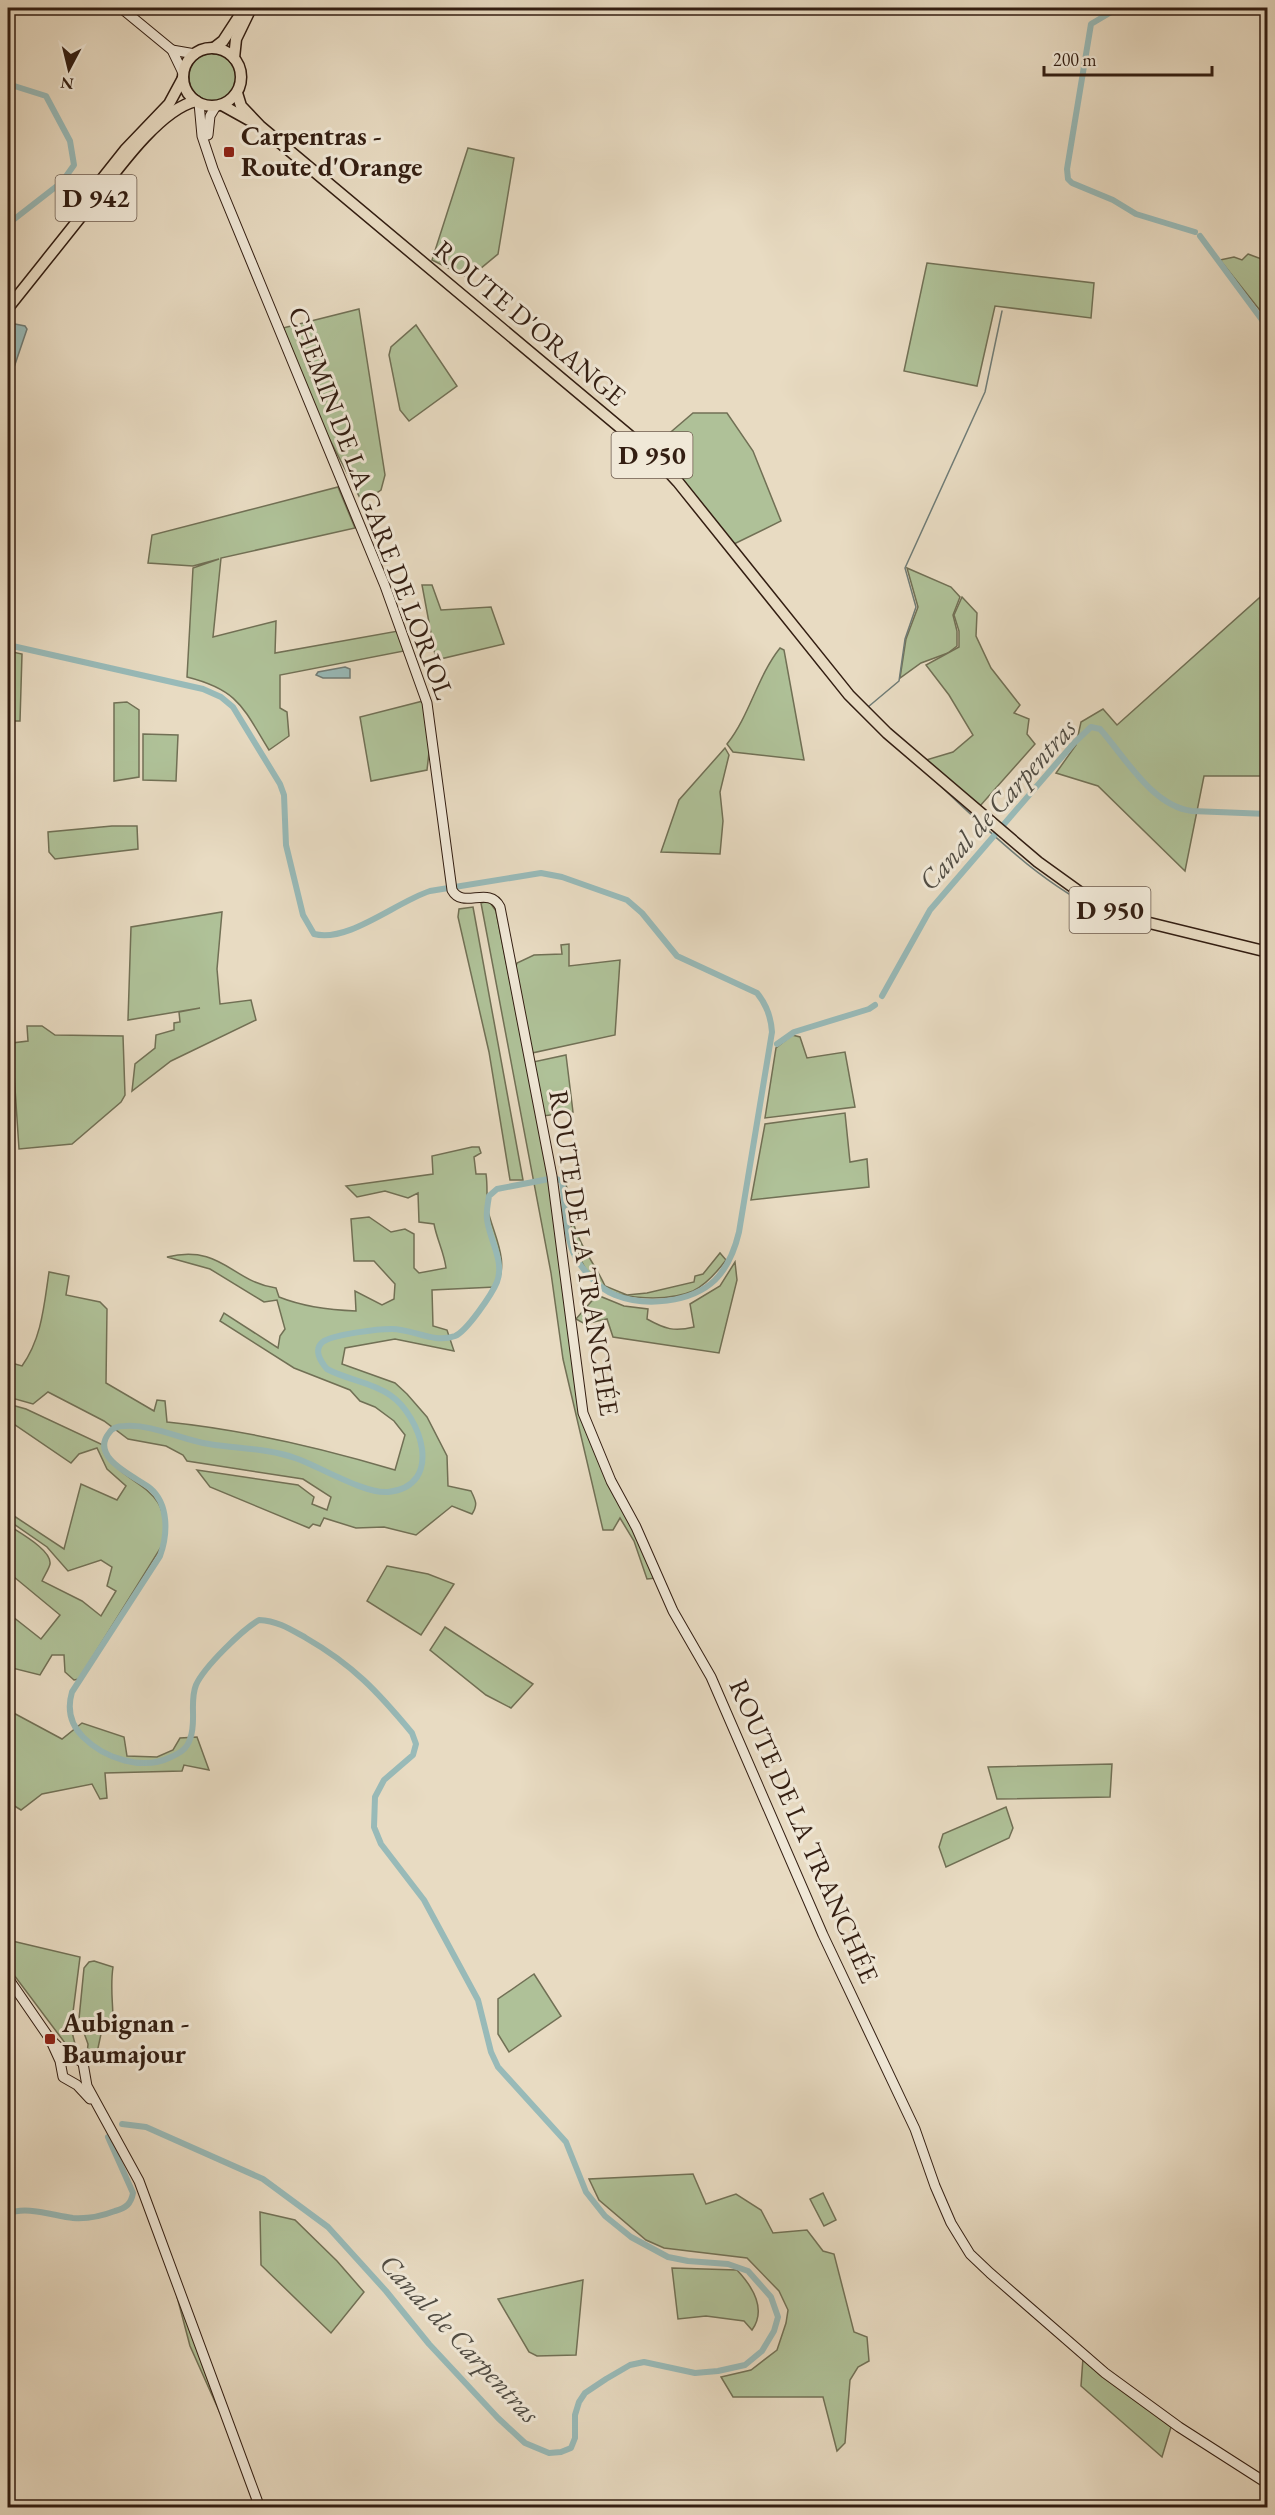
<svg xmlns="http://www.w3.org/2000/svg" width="1275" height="2515" font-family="'EB Garamond',serif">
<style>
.green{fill:#afc198;stroke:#717055;stroke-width:1.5}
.water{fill:#98bab8;stroke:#707c76;stroke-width:1.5}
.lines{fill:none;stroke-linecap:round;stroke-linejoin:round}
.stream{stroke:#707c76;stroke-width:1.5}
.canal{stroke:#98bab8;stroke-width:6}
.secondary-casing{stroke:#331e12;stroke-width:11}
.primary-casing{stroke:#331e12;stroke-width:13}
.secondary{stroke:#f0e8d7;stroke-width:9}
.primary{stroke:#e8dbc2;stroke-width:10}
.poi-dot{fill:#8f2418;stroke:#f0e8d7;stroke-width:2}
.labels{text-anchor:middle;stroke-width:6;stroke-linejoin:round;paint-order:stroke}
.shield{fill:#f0e8d7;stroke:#6c5b4d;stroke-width:1.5}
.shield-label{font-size:26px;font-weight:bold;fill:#331e12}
.poi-label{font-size:27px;font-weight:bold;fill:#331e12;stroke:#f0e8d7;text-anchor:start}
.street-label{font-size:27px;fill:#331e12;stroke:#f0e8d7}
.water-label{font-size:28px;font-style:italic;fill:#514d44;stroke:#f0e8d7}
</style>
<rect width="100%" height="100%" fill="#e8dbc2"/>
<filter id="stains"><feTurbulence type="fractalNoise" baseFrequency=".00333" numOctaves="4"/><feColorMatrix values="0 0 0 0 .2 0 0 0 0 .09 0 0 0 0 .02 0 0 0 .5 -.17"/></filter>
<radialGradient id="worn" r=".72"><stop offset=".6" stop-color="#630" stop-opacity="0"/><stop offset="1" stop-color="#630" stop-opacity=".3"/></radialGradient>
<g class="green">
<circle cx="213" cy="77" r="24"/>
<polygon points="468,148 514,158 498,254 469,278 432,260"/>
<polygon points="1248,254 1267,261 1266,318 1220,260 1234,257 1242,260"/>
<polygon points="927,263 1094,283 1091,318 995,306 977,386 904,371"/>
<polygon points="359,309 385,475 381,490 369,498 360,498 315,411 283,328"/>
<polygon points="416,325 457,386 409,421 400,410 389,355 391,347"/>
<polygon points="693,413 727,413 753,451 781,521 734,544 675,470 651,449"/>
<path d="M338 487 355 528 221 558 213 637 276 621 275 653 398 631 404 651 280 675V708L287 712 289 736 269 750C243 708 239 690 187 677L193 568 219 559 193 566 148 563 152 535Z"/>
<polygon points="907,568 951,587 960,597 953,615 957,631 957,646 948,653 921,663 900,678 906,639 918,607"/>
<polygon points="422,585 432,585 441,610 491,607 504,644 436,660"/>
<polygon points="1267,591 1267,776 1204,776 1185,871 1098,786 1056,773 1076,745 1081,722 1103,709 1117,725"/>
<polygon points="962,597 977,613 976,636 991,668 1020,705 1014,713 1029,719 1027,734 1035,744 980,806 926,760 953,752 973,735 949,695 926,665 959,647 959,631 954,615"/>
<path d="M780 648 784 650 804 760 733 752 727 744C750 715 757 677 780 648Z"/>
<polygon points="8,651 22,654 20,721 8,721"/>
<polygon points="423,701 431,735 427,770 371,781 360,717"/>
<polygon points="127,702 139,710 139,777 114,781 114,703"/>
<polygon points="143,734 178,735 176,781 143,780"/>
<polygon points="725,748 729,755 720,792 723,821 720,854 661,852 679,800"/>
<polygon points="112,826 137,826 138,849 55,859 49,852 48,832"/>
<polygon points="489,901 496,911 550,1183 577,1391 656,1578 647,1579 634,1541 620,1518 613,1530 603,1530 563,1359 551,1273 481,903"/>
<polygon points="473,907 523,1180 510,1180 489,1052 458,917 459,909"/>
<polygon points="222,912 217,969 220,1004 251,1000 256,1020 171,1061 132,1091 135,1064 155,1048 156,1035 174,1030 174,1023 180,1022 179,1012 200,1008 128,1020 131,927"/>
<polygon points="569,944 569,966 620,960 615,1035 532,1053 515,969 517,963 534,955 562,954 561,945"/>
<polygon points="27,1026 42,1026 55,1035 123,1036 125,1095 121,1102 72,1144 19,1149 12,1043 28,1041"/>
<polygon points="792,1035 800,1037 807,1058 845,1052 855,1107 765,1118 776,1048"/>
<polygon points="566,1055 573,1112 543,1116 533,1062"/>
<polygon points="845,1113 850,1162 867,1159 869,1187 751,1200 765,1124"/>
<path d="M472 1147H479L481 1153 474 1157 476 1174H486C488 1187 486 1199 488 1211 494 1236 511 1264 495 1287L432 1290 433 1326 447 1330 454 1351 395 1339 345 1348 342 1364 395 1383 407 1394 427 1417 447 1456 448 1486 471 1491C476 1501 478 1505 472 1514L452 1506 416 1535 384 1527 356 1528 324 1518 320 1526 313 1524 309 1528 210 1487 197 1470 298 1485 314 1497 312 1504 327 1510 331 1497 303 1479 187 1461 183 1455 166 1446 128 1439 104 1421 48 1392 33 1404 8 1397V1362L22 1366C42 1338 44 1305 49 1272L69 1276 66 1295 100 1302 107 1309 106 1383 154 1411 157 1400 165 1401 167 1422C246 1430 318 1447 395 1470L405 1435 394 1421 375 1407 360 1401 350 1390 294 1368 220 1321 224 1313 278 1348 280 1336 285 1329 277 1300 264 1302 210 1269 167 1257C222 1244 232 1282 276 1288L279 1297C304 1307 328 1310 356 1311L355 1291 382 1305 394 1299 395 1284 374 1261H354L351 1219 369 1217 391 1232 405 1229 414 1234V1268L419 1273 446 1268C444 1252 437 1240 434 1224L419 1222 418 1193 408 1198 385 1191 357 1197 346 1186 433 1174 432 1156Z"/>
<path d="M566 1183C569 1202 571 1223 580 1240 587 1256 598 1270 605 1286L627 1295 647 1293 694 1282 695 1276 703 1274 720 1253 726 1260C717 1272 707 1284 693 1291 670 1301 620 1301 600 1285 581 1270 573 1242 570 1219 568 1208 564 1193 566 1183Z"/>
<path d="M735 1262 737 1280 719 1353 613 1337 607 1319 585 1324 576 1319 597 1295 624 1306 648 1309 647 1319C665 1329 674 1332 694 1327L690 1304 720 1286Z"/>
<path d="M8 1404 26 1409 103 1445C118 1491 174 1478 163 1544L79 1679 74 1680 65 1672 64 1655H52L40 1675 8 1667V1613L41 1639 60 1615 8 1572V1525C18 1532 52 1550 50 1564 49 1569 44 1576 42 1581L82 1601 101 1616 116 1591 107 1586 112 1567 101 1560 68 1571 47 1547 8 1520V1512L64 1549 81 1484 117 1500 126 1486 107 1469 97 1448 79 1454 71 1463 8 1420Z"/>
<polygon points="387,1566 428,1574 454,1584 421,1635 367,1601"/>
<polygon points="445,1627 533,1684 511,1708 486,1695 430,1650"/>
<polygon points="8,1710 62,1739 82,1723 124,1737 127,1756 157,1757 173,1750 180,1738 197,1737 209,1770 184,1765 182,1771 105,1773 107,1798 100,1799 92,1784 42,1794 21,1810 8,1802"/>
<polygon points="1112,1764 1110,1797 997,1799 988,1767"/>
<polygon points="1006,1807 1013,1828 1009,1838 946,1867 939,1847 943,1834"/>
<polygon points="8,1940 80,1957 71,2028 75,2044 71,2051 8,1967"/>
<path d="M94 1961 113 1967C110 1987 113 2001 113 2021L104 2020 95 2062 87 2055 88 2044 79 2019 84 1968 89 1962Z"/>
<polygon points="534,1974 561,2016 509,2052 498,2034 498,1999"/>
<polygon points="693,2174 706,2204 736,2194 761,2210 773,2233 807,2230 823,2251 834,2254 854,2332 867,2337 869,2361 858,2367 850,2380 845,2443 837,2451 823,2397 733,2397 721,2377 751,2370 777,2350 786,2323 788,2310 779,2291 747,2258 664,2248 646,2240 599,2200 589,2179"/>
<polygon points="823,2193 836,2220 824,2226 810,2199"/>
<polygon points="260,2212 295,2220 337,2261 364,2292 331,2333 261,2265"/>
<path d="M672 2268 737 2270C752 2286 767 2309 752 2330L744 2321 706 2316 678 2319Z"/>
<polygon points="583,2280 576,2355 537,2356 529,2352 498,2299"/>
<polygon points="175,2289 220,2413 190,2346"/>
<polygon points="1083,2358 1171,2427 1162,2457 1081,2386"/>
</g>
<g class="water">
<polygon points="15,324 25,326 27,329 8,385 8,331"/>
<polygon points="345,667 350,669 350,678 323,678 316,675 318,672"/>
</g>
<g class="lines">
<g class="stream">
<polyline points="814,660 820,668"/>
<polyline points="850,704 860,713"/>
<polyline points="868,707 899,681 905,639 916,607 905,568 985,392 1002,311"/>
<path d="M934 780C987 829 1040 884 1106 914"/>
</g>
<g class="canal">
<polyline points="1118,8 1091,24 1067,169 1068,179 1072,183 1113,200 1136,214 1195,232"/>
<polyline points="8,84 46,96 70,141 74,165 62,182 8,224"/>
<polyline points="1200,236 1268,328"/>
<path d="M8 645 203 689 221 697 233 707 280 784 284 795 286 845 303 915 314 934C348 943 396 902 430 891L541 873 562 877 627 900 642 913 677 956 757 993C767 1005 771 1017 772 1032L739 1232C735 1249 728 1267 715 1280 691 1303 645 1307 615 1295 600 1289 584 1272 576 1258 565 1239 565 1202 562 1181L554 1178 497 1189 489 1196C488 1203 486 1211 487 1219 489 1239 505 1261 497 1282 492 1294 467 1331 455 1336 434 1344 413 1329 392 1329 377 1329 337 1334 324 1341 312 1349 321 1362 327 1369 347 1380 372 1382 390 1395 421 1416 445 1486 388 1492 364 1494 319 1466 295 1458 268 1448 237 1449 209 1444 182 1440 153 1424 125 1426 119 1426 112 1428 109 1433 89 1458 136 1477 150 1488 169 1504 168 1534 160 1556L72 1692C67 1709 70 1724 83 1737 105 1759 143 1771 171 1757 180 1753 187 1749 190 1739 197 1722 189 1702 196 1685 204 1667 242 1630 259 1620 278 1621 290 1629 306 1638 353 1665 378 1692 412 1733L416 1744 413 1755 384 1780 375 1797 374 1827 381 1844 424 1900 478 2000 491 2052 498 2067 566 2142 586 2192 605 2216 631 2237 668 2257 688 2261 728 2264 748 2271 771 2297 778 2317 774 2331 762 2351 745 2365 718 2371 695 2373 644 2362 630 2365 606 2379 585 2393 579 2402 575 2415V2438L571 2448 561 2452 549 2453 525 2443 498 2418 429 2344 386 2291 328 2227 263 2179 146 2127 122 2124"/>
<path d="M882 996 930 910 1074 743 1091 727 1100 729C1125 757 1152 806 1192 811L1268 814"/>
<polyline points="777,1044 794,1032 869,1009 875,1005"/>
<path d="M8 2214C25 2205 54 2216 73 2218 87 2219 102 2216 115 2211 126 2208 131 2204 133 2193L108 2137"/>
</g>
<defs>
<g id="secondary">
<polyline points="121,8 172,50 183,73"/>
<polyline points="172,50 195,54"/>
<path d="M199 103 202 136 213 169 385 586 427 703 452 890C463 910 489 885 500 907L552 1176 583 1413 611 1481 636 1527 673 1611 711 1677 823 1935 915 2129 935 2186 951 2223 970 2254 990 2273 1105 2373 1179 2427 1268 2484"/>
<polyline points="208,135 210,116 216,106"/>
<polyline points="8,1978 50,2039 60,2061 63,2077 77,2085 90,2099"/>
<polyline points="50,2039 71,2059 77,2059 83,2063 87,2086 139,2181 260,2508"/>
</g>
<g id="primary">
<circle cx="212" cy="77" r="29"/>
<polyline points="214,48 223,41 238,18"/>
<polyline points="234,58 236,39 251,8"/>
<polyline points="237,93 241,106 260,126 654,456 678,482 849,695 887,733 1038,862 1088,898 1125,917 1268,952"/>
<polyline points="222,105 249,120"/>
<polyline points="75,213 125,150 169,104 183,78"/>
<path d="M8 308C33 277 58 245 83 214 108 183 156 110 196 101"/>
</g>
</defs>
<use href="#secondary" class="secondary-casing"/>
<use href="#primary" class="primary-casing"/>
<use href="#secondary" class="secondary"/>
<use href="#primary" class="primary"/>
</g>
<g class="poi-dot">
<rect x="223" y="146" width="12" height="12" rx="3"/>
<rect x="44" y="2033" width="12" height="12" rx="3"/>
</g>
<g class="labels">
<g class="shield">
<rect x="55.5" y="175" width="81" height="46" rx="4.5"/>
<rect x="611.5" y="432" width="81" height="46" rx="4.5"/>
<rect x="1069.5" y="887" width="81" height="46" rx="4.5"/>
</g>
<g class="shield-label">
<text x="96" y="207">D 942</text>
<text x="652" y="464">D 950</text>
<text x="1110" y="919">D 950</text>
</g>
<g class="poi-label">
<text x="241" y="145">Carpentras -<tspan x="241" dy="31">Route d'Orange</tspan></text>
<text x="62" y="2032">Aubignan -<tspan x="62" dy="31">Baumajour</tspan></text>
</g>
<g class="street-label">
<text transform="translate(530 323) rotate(40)" y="9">ROUTE D'ORANGE</text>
<text transform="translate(371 503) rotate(69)" y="9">CHEMIN DE LA GARE DE LORIOL</text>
<text transform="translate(584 1253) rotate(81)" y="9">ROUTE DE LA TRANCHÉE</text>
<text transform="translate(804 1831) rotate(66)" y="9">ROUTE DE LA TRANCHÉE</text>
</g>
<g class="water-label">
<text transform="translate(997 804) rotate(-48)" y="10">Canal de Carpentras</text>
<text transform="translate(460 2338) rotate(47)" y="10">Canal de Carpentras</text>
</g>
</g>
<rect width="1275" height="2515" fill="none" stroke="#e8dbc2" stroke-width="30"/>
<rect x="9" y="9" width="1257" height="2497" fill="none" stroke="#331e12" stroke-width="3"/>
<rect x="15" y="15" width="1245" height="2485" fill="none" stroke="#331e12" stroke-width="1.5"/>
<g transform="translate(69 69) rotate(187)" stroke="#f0e8d7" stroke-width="4.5" paint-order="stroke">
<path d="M0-4.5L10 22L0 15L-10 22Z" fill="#331e12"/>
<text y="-9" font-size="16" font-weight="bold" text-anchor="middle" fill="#331e12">N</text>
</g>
<path d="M1044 66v9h168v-9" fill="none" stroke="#331e12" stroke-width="3"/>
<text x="1053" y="66" font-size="18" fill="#331e12" stroke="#f0e8d7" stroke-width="4.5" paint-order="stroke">200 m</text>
<rect width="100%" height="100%" filter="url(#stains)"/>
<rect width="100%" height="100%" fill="url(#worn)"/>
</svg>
